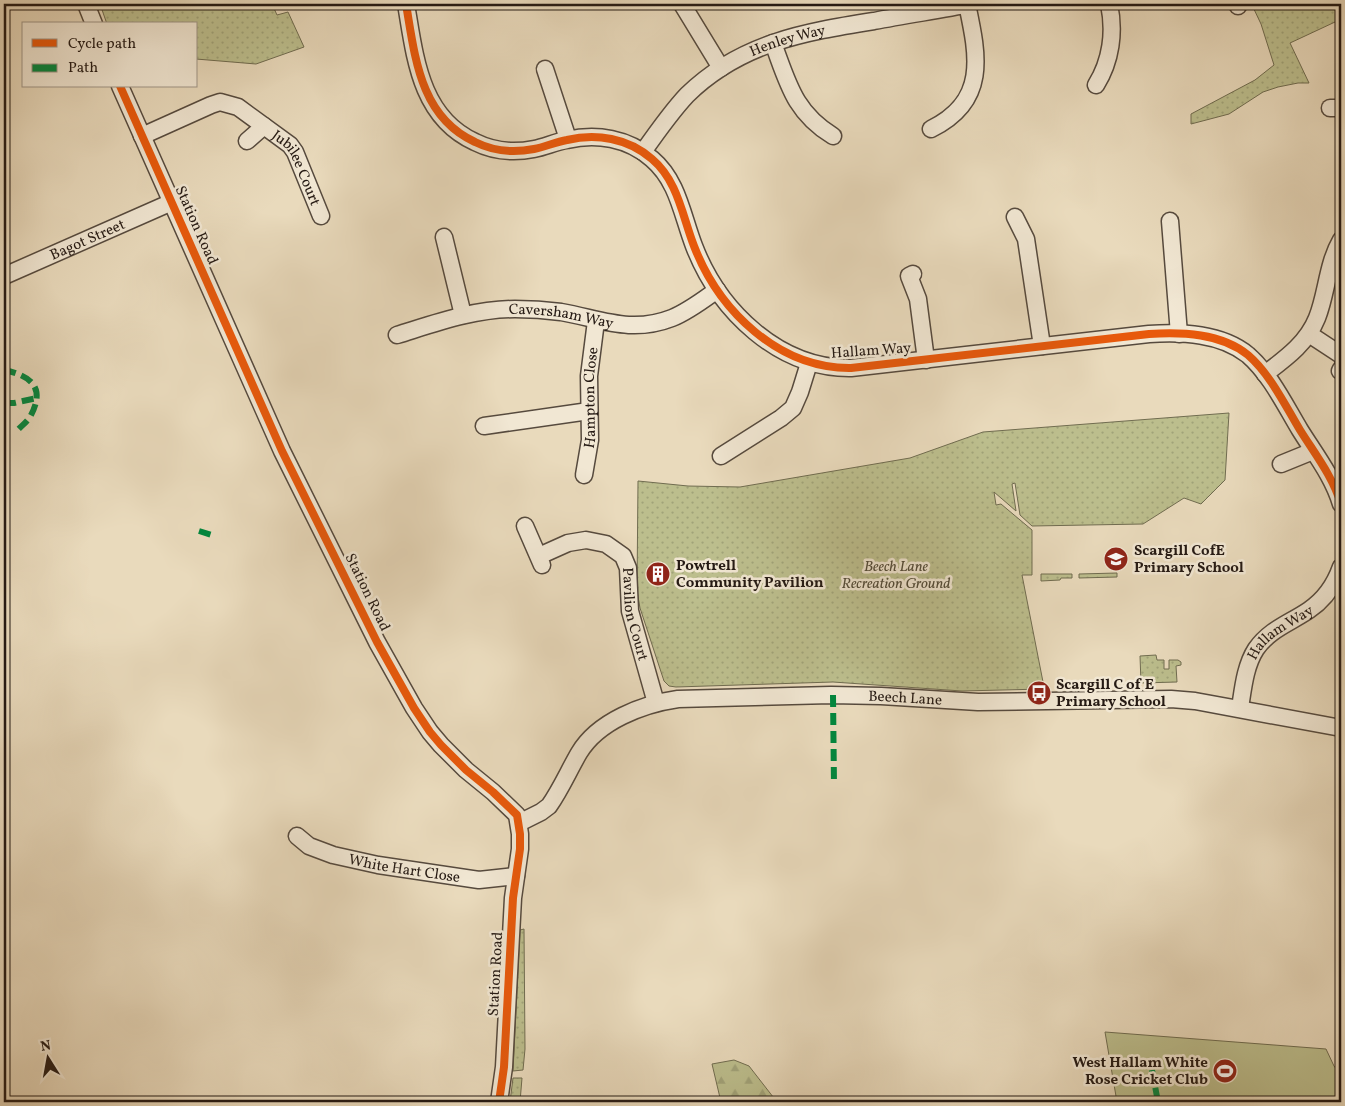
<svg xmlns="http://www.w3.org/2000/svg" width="1345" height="1106" font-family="Vollkorn,serif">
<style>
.green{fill:url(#green-dots);stroke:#706c50}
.forest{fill:url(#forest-firs);stroke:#706c50}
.pitch{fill:#bcbe8d;stroke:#706c50}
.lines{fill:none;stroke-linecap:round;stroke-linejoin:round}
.minor-casing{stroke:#564a3e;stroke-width:19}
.minor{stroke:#f1e7d3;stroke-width:16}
.quiet{stroke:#00873e;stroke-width:6;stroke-dasharray:12 6;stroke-linecap:butt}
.cycleway-casing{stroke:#f1e7d3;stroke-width:11}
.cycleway{stroke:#e8590c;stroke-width:8}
.labels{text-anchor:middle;stroke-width:5;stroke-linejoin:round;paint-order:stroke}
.street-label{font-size:15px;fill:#251a14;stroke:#f1e7d3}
.poi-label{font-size:15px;font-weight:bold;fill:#251a14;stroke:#f1e7d3;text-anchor:start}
.park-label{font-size:15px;font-style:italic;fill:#524b38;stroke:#f1e7d3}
</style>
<defs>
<pattern id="green-dots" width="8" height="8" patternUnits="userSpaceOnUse" patternTransform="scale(1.25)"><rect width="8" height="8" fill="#bcbe8d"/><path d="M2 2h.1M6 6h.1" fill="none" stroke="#a1a379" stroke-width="1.8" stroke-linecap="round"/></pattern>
<pattern id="forest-firs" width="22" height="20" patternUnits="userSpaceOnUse" patternTransform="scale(1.25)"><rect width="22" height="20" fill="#bcbe8d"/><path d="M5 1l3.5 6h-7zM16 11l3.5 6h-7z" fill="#a1a379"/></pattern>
</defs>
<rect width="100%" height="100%" fill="#e9dabc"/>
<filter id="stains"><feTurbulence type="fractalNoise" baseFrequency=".004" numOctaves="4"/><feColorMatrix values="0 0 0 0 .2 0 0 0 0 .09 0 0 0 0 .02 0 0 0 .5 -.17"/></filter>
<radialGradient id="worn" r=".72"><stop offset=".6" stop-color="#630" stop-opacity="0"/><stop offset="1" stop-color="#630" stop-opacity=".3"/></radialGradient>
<g class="green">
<polygon points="98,4 272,4 277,15 288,12 304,47 256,64 196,59 196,24 107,24 101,7"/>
<polygon points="1255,4 1341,4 1341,32 1335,22 1290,43 1309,83 1298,83 1278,87 1263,92 1229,114 1191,124 1191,114 1255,80 1274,65 1261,24 1252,5"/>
<polygon points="1229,413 1225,480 1201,504 1184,498 1143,524 1032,526 1020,515 1015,483 1012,484 1016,511 994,492 996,505 1001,504 1032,530 1032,575 1022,575 1044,687 1043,689 962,691 833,682 676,687 669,686 664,681 640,608 637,591 638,481 688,486 740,487 910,458 983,432"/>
<polygon points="1117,573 1117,577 1079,578 1079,574"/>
<polygon points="1072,574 1072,578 1061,578 1060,580 1041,581 1041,574"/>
<polygon points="1156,655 1157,660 1164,660 1164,669 1169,669 1169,660 1178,660 1181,662 1181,665 1176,666 1177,682 1141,683 1140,656"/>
<polygon points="524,929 525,1049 523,1070 513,1071 520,930"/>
<polygon points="513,1078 522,1078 520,1102 510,1102"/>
</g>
<polygon class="forest" points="734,1060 749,1066 777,1102 721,1102 712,1064"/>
<polygon class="pitch" points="1105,1032 1326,1049 1334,1066 1341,1075 1341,1102 1117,1102"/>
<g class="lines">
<defs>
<g id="minor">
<polyline points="86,4 94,24"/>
<path d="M406 4C415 57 420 117 475 142 493 151 514 153 534 149 545 147 555 142 567 140 596 133 628 138 652 159 678 181 682 215 694 246 719 311 779 369 851 368L1149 334C1182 332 1221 333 1248 355 1270 374 1285 405 1300 430 1315 454 1333 477 1341 504"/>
<polyline points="682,4 721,68"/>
<polyline points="1238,6 1238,4"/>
<path d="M773 43C788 83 794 112 833 136"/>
<polyline points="545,69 568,139"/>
<path d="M1096 85C1111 61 1115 32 1109 4"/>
<polyline points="120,86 282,451 377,642 414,708 430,732 441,745 466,770 493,792 517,815 520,834 520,849 513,898 504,1067 499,1102"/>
<polyline points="1330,108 1341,108"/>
<path d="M931 129C988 101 978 56 967 4"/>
<path id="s1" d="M142 136 211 105 220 102 238 107 290 145 295 152 321 216"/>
<polyline points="247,141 264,126"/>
<path id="s2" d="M643 152C657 132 671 112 687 95 740 43 804 32 874 21 906 15 939 10 971 4"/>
<polyline points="1015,217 1026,239 1042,346"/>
<polyline points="1170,221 1179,334"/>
<polyline points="444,237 463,315"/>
<polyline points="913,274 909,276 918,299 926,360"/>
<path id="s3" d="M4 276 172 202"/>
<polyline points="1309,334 1341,355"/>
<path id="s4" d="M397 335C436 323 474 309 515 309 530 309 546 310 561 312 601 319 631 334 672 318 689 311 703 300 717 290"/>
<polyline points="1340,371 1341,369"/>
<path d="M1265 374C1286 358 1307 343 1317 318 1327 293 1327 264 1341 240"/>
<polyline points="484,426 589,411"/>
<polyline points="721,456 781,418 793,408 800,392 809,363"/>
<polyline points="1281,464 1313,451"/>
<path id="s5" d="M584 475 590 440 589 376 596 321"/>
<polyline points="525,526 542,565"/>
<path id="s6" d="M539 556 568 543 586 540 606 544 623 556 628 568 630 611 656 703"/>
<path id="s7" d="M1240 708C1243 689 1245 666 1256 649 1270 629 1290 623 1309 610 1324 600 1335 584 1341 567"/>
<path id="s8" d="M519 823 541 812 549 806C561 789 569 770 579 753 598 721 643 704 678 699L831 695 881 696 978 702 1171 699 1195 701 1341 728"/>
<path id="s9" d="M297 836 309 846 333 855 378 865 479 880 516 876"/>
</g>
</defs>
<use href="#minor" class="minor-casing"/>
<use href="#minor" class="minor"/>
<g class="quiet">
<path d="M4 370C32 376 46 388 30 417 26 423 20 427 16 432"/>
<polyline points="4,403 14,403 37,398"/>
<polyline points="199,531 215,536"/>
<polyline points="833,695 834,785"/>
<polyline points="1152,1070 1158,1102"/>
</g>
<defs>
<g id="cycleway">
<path d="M406 4C415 57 420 117 475 142 493 151 514 153 534 149 545 147 555 142 567 140 596 133 628 138 652 159 678 181 682 215 694 246 719 311 779 369 851 368L1149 334C1182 332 1221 333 1248 355 1270 374 1285 405 1300 430 1315 454 1333 477 1341 504"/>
<polyline points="120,86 282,451 377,642 414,708 430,732 441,745 466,770 493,792 517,815 520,834 520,849 513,898 504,1067 499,1102"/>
</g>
</defs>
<use href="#cycleway" class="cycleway-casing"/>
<use href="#cycleway" class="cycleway"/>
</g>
<defs>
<symbol id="school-disc" viewBox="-11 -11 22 22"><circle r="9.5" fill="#8f2418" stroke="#f1e7d3"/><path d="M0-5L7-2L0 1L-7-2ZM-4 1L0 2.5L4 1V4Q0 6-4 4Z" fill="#fff"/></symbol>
<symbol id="building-disc" viewBox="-11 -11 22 22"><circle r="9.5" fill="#8f2418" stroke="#f1e7d3"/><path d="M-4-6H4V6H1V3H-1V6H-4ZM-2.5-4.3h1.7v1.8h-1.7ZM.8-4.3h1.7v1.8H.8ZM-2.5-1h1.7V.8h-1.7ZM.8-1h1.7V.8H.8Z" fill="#fff"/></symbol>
<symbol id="bus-disc" viewBox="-11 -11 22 22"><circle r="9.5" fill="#8f2418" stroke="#f1e7d3"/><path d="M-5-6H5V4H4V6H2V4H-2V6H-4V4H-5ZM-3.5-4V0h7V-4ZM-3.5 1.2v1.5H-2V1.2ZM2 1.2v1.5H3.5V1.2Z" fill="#fff"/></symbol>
<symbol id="stadium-disc" viewBox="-11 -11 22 22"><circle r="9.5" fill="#8f2418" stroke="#f1e7d3"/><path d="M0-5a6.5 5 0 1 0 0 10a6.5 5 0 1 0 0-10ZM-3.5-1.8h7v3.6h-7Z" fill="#fff"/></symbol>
</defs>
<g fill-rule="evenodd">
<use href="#school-disc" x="1102" y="545" width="28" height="28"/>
<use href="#building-disc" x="644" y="560" width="28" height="28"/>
<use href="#bus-disc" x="1025" y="679" width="28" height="28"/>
<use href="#stadium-disc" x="1211" y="1057" width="28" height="28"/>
</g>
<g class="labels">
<g class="street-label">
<text dy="5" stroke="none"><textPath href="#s2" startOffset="188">Henley Way</textPath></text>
<text dy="5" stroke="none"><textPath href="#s1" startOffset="191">Jubilee Court</textPath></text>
<text transform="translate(197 225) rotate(66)" y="5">Station Road</text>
<text dy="5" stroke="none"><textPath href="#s3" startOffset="91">Bagot Street</textPath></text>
<text dy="5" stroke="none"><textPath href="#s4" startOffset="168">Caversham Way</textPath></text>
<text transform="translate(871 350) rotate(-4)" y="5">Hallam Way</text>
<text dy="5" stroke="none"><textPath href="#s5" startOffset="78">Hampton Close</textPath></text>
<text transform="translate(368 592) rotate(64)" y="5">Station Road</text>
<text dy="5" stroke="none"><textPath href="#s6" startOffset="151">Pavilion Court</textPath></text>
<text dy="5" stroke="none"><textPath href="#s7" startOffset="91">Hallam Way</textPath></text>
<text dy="5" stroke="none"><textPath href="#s8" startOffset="439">Beech Lane</textPath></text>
<text dy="5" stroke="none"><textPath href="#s9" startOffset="114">White Hart Close</textPath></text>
<text transform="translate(495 974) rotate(-87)" y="5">Station Road</text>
</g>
<g class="poi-label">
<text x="1134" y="555">Scargill CofE<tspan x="1134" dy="17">Primary School</tspan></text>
<text x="676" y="570">Powtrell<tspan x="676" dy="17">Community Pavilion</tspan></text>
<text x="1056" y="689">Scargill C of E<tspan x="1056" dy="17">Primary School</tspan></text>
<text x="1208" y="1067" text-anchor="end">West Hallam White<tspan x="1208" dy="17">Rose Cricket Club</tspan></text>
</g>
<g class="park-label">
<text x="896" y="571">Beech Lane<tspan x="896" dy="17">Recreation Ground</tspan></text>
</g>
</g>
<rect width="1345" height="1106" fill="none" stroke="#e9dabc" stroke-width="20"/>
<rect x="5" y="5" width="1335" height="1096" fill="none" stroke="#251a14" stroke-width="2.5"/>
<rect x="10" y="10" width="1325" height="1086" fill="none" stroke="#251a14"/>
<rect x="22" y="22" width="175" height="65" fill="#f1e7d3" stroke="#9f9587"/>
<rect x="32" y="39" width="25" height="8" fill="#e8590c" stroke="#9f9587"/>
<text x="68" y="48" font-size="15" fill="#251a14">Cycle path</text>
<rect x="32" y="64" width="25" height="8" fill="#00873e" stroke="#9f9587"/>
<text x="68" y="72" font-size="15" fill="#251a14">Path</text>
<g transform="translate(48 1058) rotate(349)" stroke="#f1e7d3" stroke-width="4" paint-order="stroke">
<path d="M0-4L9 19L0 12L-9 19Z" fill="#251a14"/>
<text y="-8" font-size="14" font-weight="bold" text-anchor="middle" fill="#251a14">N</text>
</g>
<rect width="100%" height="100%" filter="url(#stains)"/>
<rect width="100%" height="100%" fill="url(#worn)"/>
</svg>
